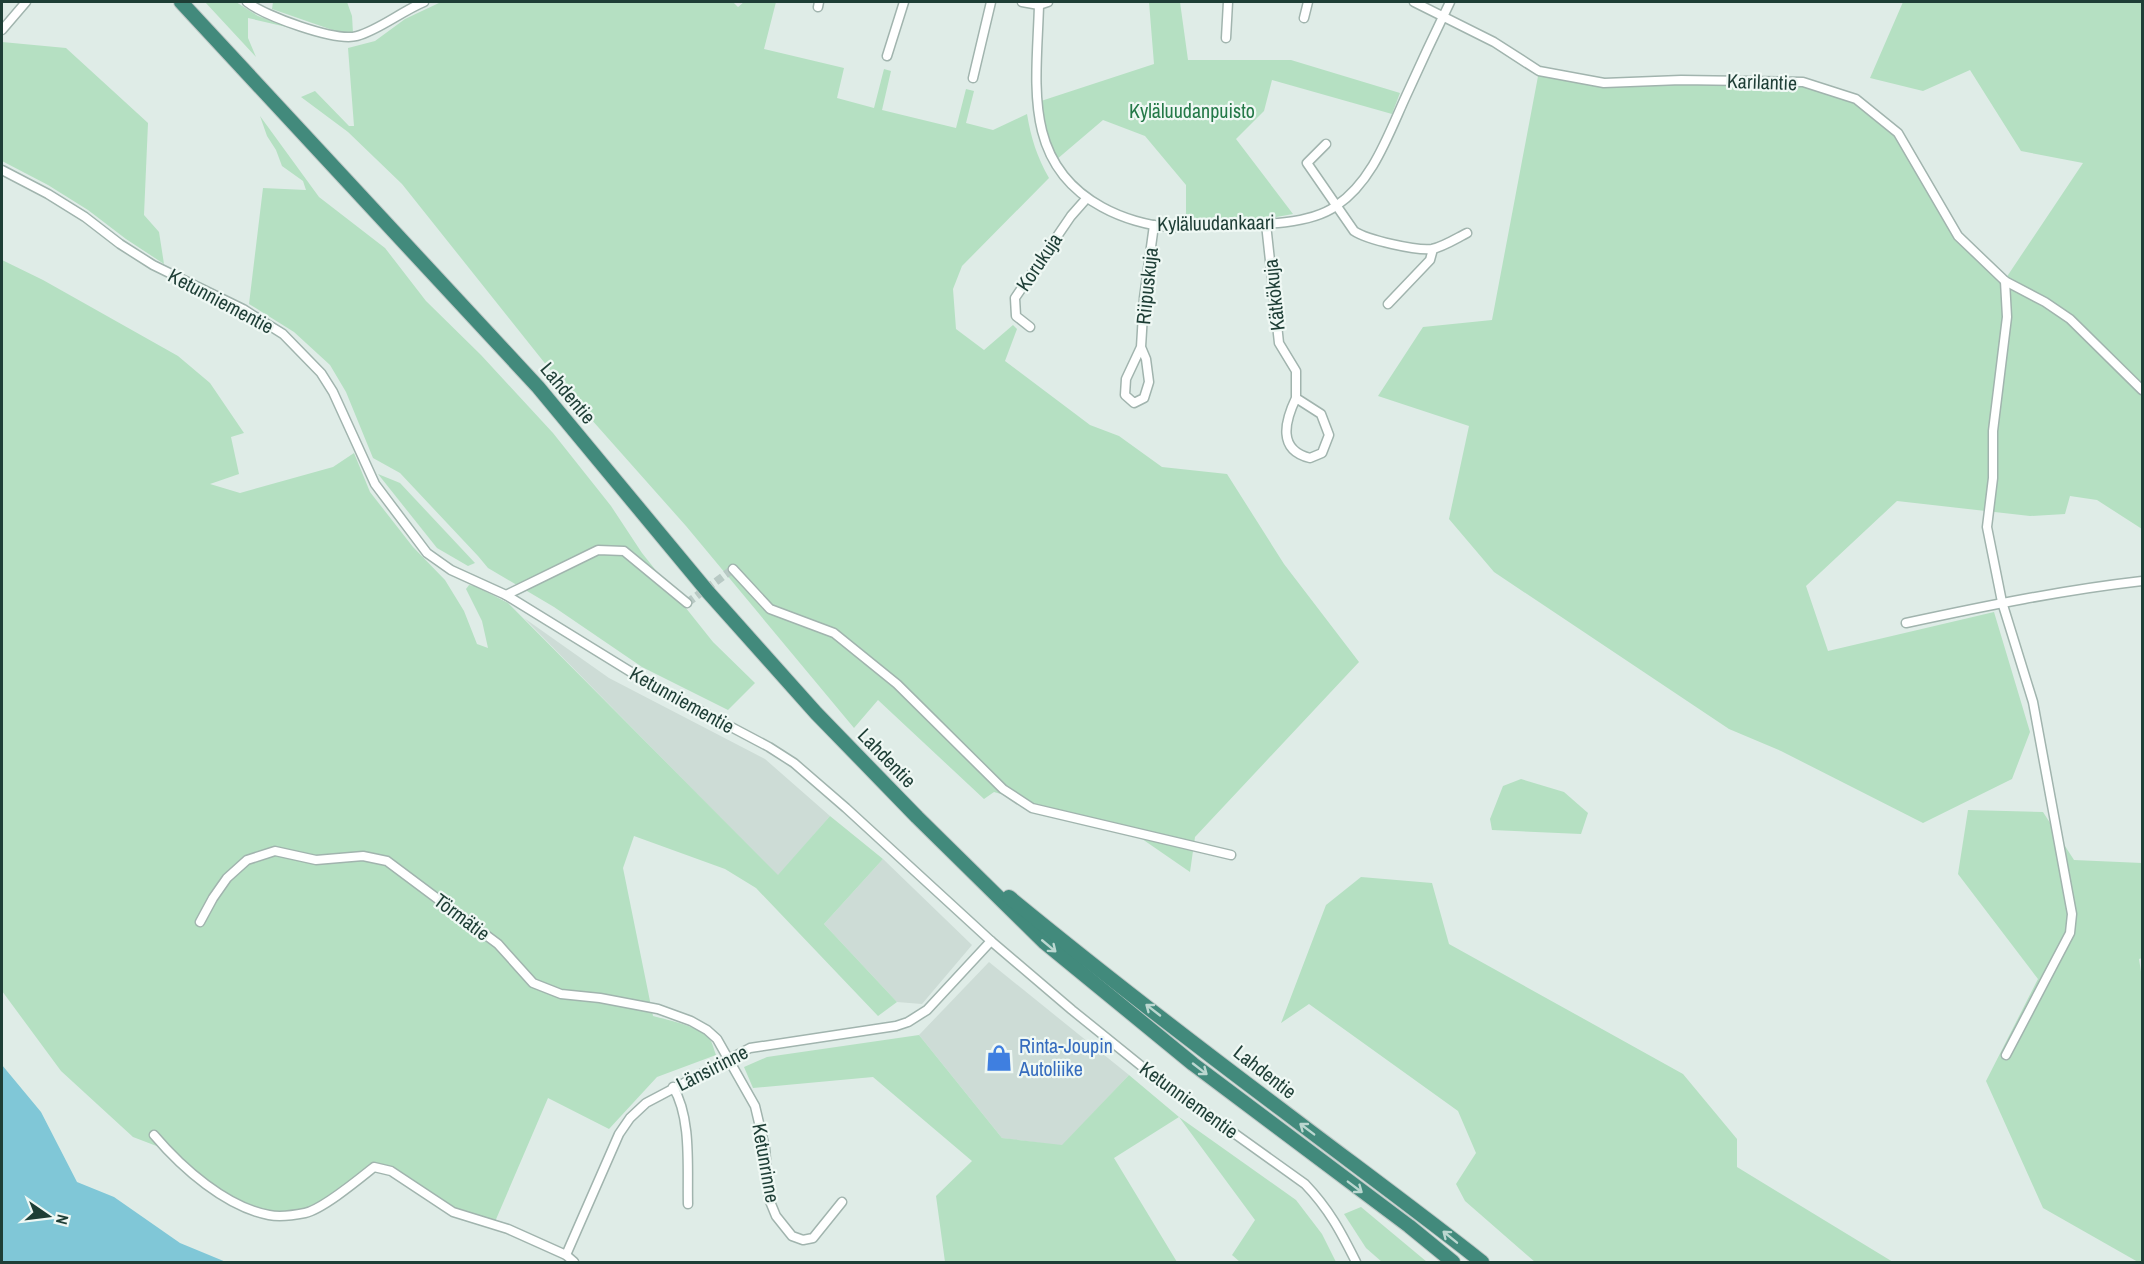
<svg xmlns="http://www.w3.org/2000/svg" width="2144" height="1264" font-family="'Archivo Narrow',sans-serif">
<style>
.built{fill:#cddcd6}
.green{fill:#b5e0c2}
.water{fill:#80c7d7}
.lines{fill:none;stroke-linecap:round;stroke-linejoin:round}
.minor-tunnel{stroke:#b8c9c4;stroke-width:8;stroke-dasharray:8 4;stroke-linecap:butt}
.minor-casing{stroke:#a1b4ae;stroke-width:11}
.trunk-casing{stroke:#c0c9c7;stroke-width:16}
.minor{stroke:#fff;stroke-width:8}
.trunk{stroke:#428a7c;stroke-width:14}
.oneway{stroke:#bbd7d0}
.labels{text-anchor:middle;stroke-width:4.5;stroke-linejoin:round;paint-order:stroke}
.street-label{font-size:20px;fill:#1e3e36;stroke:#eff8f4}
.park-label{font-size:20px;fill:#247948;stroke:#eff8f4}
.shop-label{font-size:20px;fill:#366cbe;stroke:#eff8f4;text-anchor:start}
</style>
<rect width="100%" height="100%" fill="#dfece7"/>
<g class="built">
<polygon points="524,618 609,678 765,759 830,816 778,876"/>
<polygon points="883,859 972,945 922,1004 897,1002 824,924"/>
<polygon points="989,962 1129,1075 1062,1146 1002,1138 919,1035"/>
</g>
<g class="green">
<polygon points="205,2 236,2 258,16 291,28 248,18 248,38 256,57"/>
<polygon points="273,2 347,2 352,16 353,33 341,33 272,9"/>
<path d="M441 2H733L738 7 744 2H776L764 49 844 68 837 98 874 108 884 69 891 71 882 110 956 128 966 89 974 91 966 123 993 130 1027 114C1031 138 1037 157 1049 178L962 266 953 289 956 329 984 350 1013 325 1017 329 1005 361 1090 425 1119 436 1162 467 1227 474 1284 564 1359 662 1195 837 1190 872 1132 832 994 792 984 799 878 700 854 728 686 526 575 401 402 184 348 132 301 97 315 91 349 126H354L348 48 375 41 405 19Z"/>
<polygon points="1149,2 1180,2 1188,60 1291,60 1400,93 1392,114 1272,80 1264,111 1236,139 1293,214 1271,218 1186,220 1186,185 1145,136 1103,120 1056,160 1044,128 1041,101 1154,64"/>
<polygon points="1903,2 2142,2 2142,529 2097,500 2070,496 2065,514 2030,516 1897,501 1806,586 1828,651 1994,612 2030,732 2012,779 1923,823 1781,751 1729,729 1494,572 1449,519 1469,426 1378,396 1423,327 1492,320 1539,71 1606,78 1803,82 1856,99 1898,133 1958,236 2004,281 2083,163 2021,151 1970,70 1923,91 1870,78"/>
<polygon points="2,42 66,48 148,123 144,215 159,232 164,264 126,239 88,210 48,185 2,161"/>
<polygon points="260,116 319,197 385,248 426,301 481,355 553,433 611,506 642,553 713,642 755,683 728,710 642,667 554,607 488,568 478,556 400,473 373,458 346,392 330,365 294,332 249,304 263,188 306,190 303,181 282,166 276,150 267,136"/>
<path d="M2 260 43 280 178 356 210 383 244 433 231 437 239 474 210 484 240 493 333 467 354 453 370 492 413 547 445 580 464 611 477 644 488 648 482 621 466 589 469 585 475 586 508 603 778 875 830 816 883 859 824 924 897 1002 878 1016 756 888 725 869 634 836 623 868 653 1016C668 1020 703 1027 711 1041 713 1045 714 1050 716 1055L657 1077 609 1129 548 1098 494 1224 460 1214 391 1171 374 1167 308 1213 271 1216 233 1204 167 1150 133 1137 61 1071 2 991Z"/>
<polygon points="378,474 400,483 475,563 468,566 437,548"/>
<polygon points="1521,779 1564,792 1588,813 1581,834 1492,830 1490,819 1503,786"/>
<polygon points="1968,810 2043,812 2074,860 2142,863 2142,958 2139,959 2142,978 2142,1262 2138,1262 2043,1208 1986,1081 2038,979 1958,874"/>
<polygon points="1361,877 1432,883 1449,944 1683,1074 1737,1139 1737,1167 1893,1262 1535,1262 1465,1201 1456,1184 1476,1153 1458,1111 1309,1004 1281,1023 1326,905"/>
<polygon points="919,1035 1002,1138 1062,1145 1129,1075 1179,1117 1296,1200 1322,1234 1336,1262 1240,1262 1232,1255 1255,1220 1179,1117 1114,1158 1177,1262 945,1262 936,1196 972,1161 873,1077 753,1088 744,1067 767,1057"/>
<polygon points="1361,1207 1427,1262 1382,1262 1366,1248 1344,1214"/>
</g>
<polygon class="water" points="2,1065 41,1112 77,1182 114,1197 180,1243 226,1262 2,1262"/>
<g class="lines">
<polyline class="minor-tunnel" points="687,603 733,569"/>
<defs>
<g id="minor">
<path d="M247 2C265 16 335 42 357 36 379 30 402 11 424 2"/>
<polyline points="1022,2 1039,5 1048,2"/>
<polyline points="1414,2 1494,42 1539,71 1604,83 1681,80 1803,82 1856,99 1898,133 1958,236 2005,281 2045,302 2070,319 2142,390"/>
<path d="M1039 5C1037 81 1021 163 1102 207 1122 218 1148 226 1171 227 1186 228 1201 224 1216 224 1252 224 1306 227 1336 206 1373 181 1388 135 1406 96 1420 65 1435 33 1450 2"/>
<polyline points="818,7 819,2"/>
<polyline points="1304,18 1308,2"/>
<polyline points="2,30 26,2"/>
<polyline points="1226,38 1228,2"/>
<polyline points="887,56 904,2"/>
<polyline points="973,78 991,2"/>
<path d="M1326 144 1307 163 1354 231C1367 240 1417 251 1432 249 1443 247 1457 238 1467 233"/>
<path d="M2 170 48 194 85 217 120 244 153 265 243 309 283 334 321 373 333 392 375 484 427 553 451 570 506 595 652 685 769 747 794 763 846 808 991 941 1072 1010 1150 1073 1305 1184C1329 1209 1341 1232 1356 1262"/>
<path d="M1266 224 1279 343 1296 371V398L1321 414 1329 435 1322 453 1310 458C1277 450 1285 421 1296 398"/>
<polyline points="2005,281 2007,317 1993,431 1993,478 1987,527 2002,602 2033,702 2072,914 2070,933 2006,1055"/>
<polyline points="1388,304 1430,260 1433,249"/>
<polyline points="1030,327 1016,316 1015,298 1071,216 1086,199"/>
<polyline points="1141,347 1126,379 1125,395 1134,403 1144,398 1149,382 1146,359 1141,347 1144,298 1154,225"/>
<polyline points="733,569 770,609 834,633 897,684 1003,789 1032,808 1231,855"/>
<polyline points="506,595 598,550 624,551 687,603"/>
<path d="M1906 623C1985 606 2063 590 2142 581"/>
<polyline points="200,922 213,898 227,878 247,860 275,851 316,860 363,856 387,861 498,944 533,983 561,994 600,998 658,1009 691,1021 707,1030 717,1039 755,1106 765,1148 769,1199 776,1216 792,1236 803,1240 813,1238 842,1202"/>
<path d="M673 1087C692 1118 687 1169 688 1204"/>
<path d="M154 1135C182 1168 226 1207 269 1215 279 1217 295 1215 305 1213 323 1209 359 1179 374 1167L391 1171 453 1212 508 1229 566 1255 574 1262"/>
<polyline points="566,1255 619,1134 630,1118 646,1103 750,1048 896,1026 908,1022 927,1010 991,941"/>
</g>
<g id="trunk">
<polyline points="181,2 538,387 708,592 816,713 917,817 1044,942 1193,1064 1409,1226 1453,1262"/>
<path d="M1009 897C1098 970 1190 1041 1282 1110 1349 1161 1416 1210 1482 1262"/>
</g>
</defs>
<use href="#minor" class="minor-casing"/>
<use href="#trunk" class="trunk-casing"/>
<use href="#minor" class="minor"/>
<use href="#trunk" class="trunk"/>
</g>
<defs><path id="oneway-shaft" d="M-6 0H5M1.5-3L5.5 0L1.5 3" fill="none" stroke-width="1.6" stroke-linecap="round" stroke-linejoin="round" transform="scale(1.5)"/></defs>
<g class="oneway">
<use href="#oneway-shaft" transform="translate(1049 946) rotate(40)"/>
<use href="#oneway-shaft" transform="translate(1153 1010) rotate(-142)"/>
<use href="#oneway-shaft" transform="translate(1200 1069) rotate(38)"/>
<use href="#oneway-shaft" transform="translate(1307 1129) rotate(-143)"/>
<use href="#oneway-shaft" transform="translate(1355 1187) rotate(37)"/>
<use href="#oneway-shaft" transform="translate(1450 1237) rotate(-141)"/>
</g>
<defs>
<symbol id="shop-bare" viewBox="-9 -9 18 18"><path d="M-5-2.5h2.3a2.7 3.5 0 0 1 5.4 0H5L5.5 6h-11ZM-1.5-2.5h3a1.5 2.3 0 0 0-3 0Z" fill="#3f7fe0" stroke="#eff8f4" stroke-width="2.5" paint-order="stroke"/></symbol>
</defs>
<g fill-rule="evenodd">
<use href="#shop-bare" x="980" y="1039" width="38" height="38"/>
</g>
<g class="labels">
<g class="street-label">
<text transform="translate(1762 82) rotate(2)" y="7">Karilantie</text>
<text transform="translate(1216 223) rotate(-1)" y="7">Kyläluudankaari</text>
<text transform="translate(1039 262) rotate(-56)" y="7">Korukuja</text>
<text transform="translate(1147 286) rotate(-84)" y="7">Riipuskuja</text>
<text transform="translate(1274 295) rotate(-96)" y="7">Kätkökuja</text>
<text transform="translate(221 301) rotate(28)" y="7">Ketunniementie</text>
<text transform="translate(568 393) rotate(50)" y="7">Lahdentie</text>
<text transform="translate(682 700) rotate(29)" y="7">Ketunniementie</text>
<text transform="translate(887 758) rotate(46)" y="7">Lahdentie</text>
<text transform="translate(462 917) rotate(37)" y="7">Törmätie</text>
<text transform="translate(712 1068) rotate(-27)" y="7">Länsirinne</text>
<text transform="translate(1265 1072) rotate(38)" y="7">Lahdentie</text>
<text transform="translate(1189 1100) rotate(36)" y="7">Ketunniementie</text>
<text transform="translate(766 1163) rotate(80)" y="7">Ketunrinne</text>
</g>
<g class="park-label">
<text x="1192" y="118">Kyläluudanpuisto</text>
</g>
<g class="shop-label">
<text x="1019" y="1053">Rinta-Joupin<tspan x="1019" dy="23">Autoliike</tspan></text>
</g>
</g>
<rect width="2144" height="1264" fill="none" stroke="#1e3e36" stroke-width="6"/>
<g transform="translate(48 1216) rotate(104)" stroke="#eff8f4" stroke-width="4.5" paint-order="stroke">
<path d="M0-4.5L10 22L0 15L-10 22Z" fill="#1e3e36"/>
<text y="-9" font-size="16" font-weight="bold" text-anchor="middle" fill="#1e3e36">N</text>
</g>
</svg>
